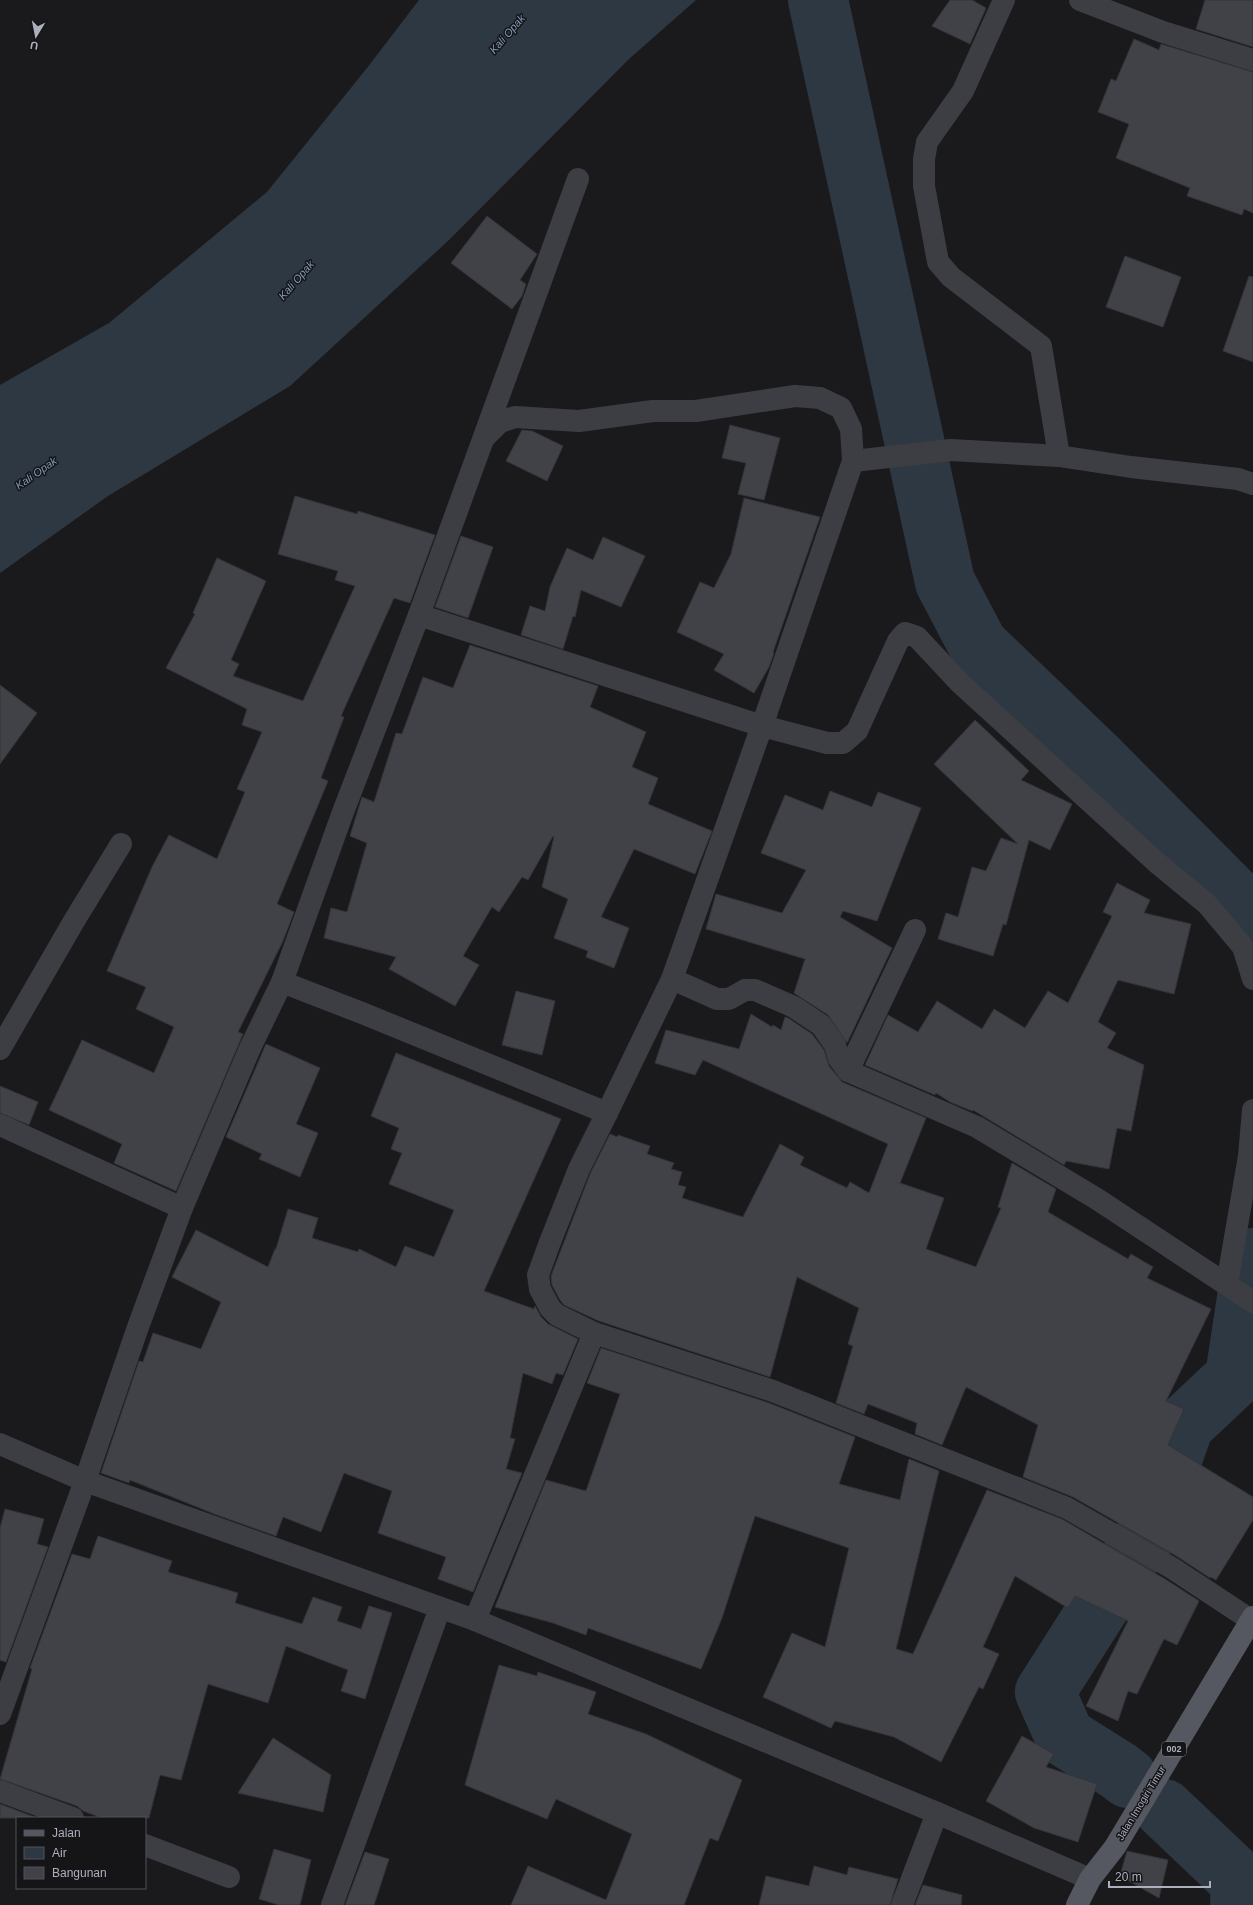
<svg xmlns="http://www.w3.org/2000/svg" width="1253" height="1905" font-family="Arial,sans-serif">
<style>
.water{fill:#2e3842}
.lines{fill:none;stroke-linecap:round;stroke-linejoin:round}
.river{stroke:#2e3842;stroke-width:60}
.building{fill:#414247;stroke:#343439}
.minor{stroke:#3d3d44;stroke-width:22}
.primary{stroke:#565861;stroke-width:22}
.labels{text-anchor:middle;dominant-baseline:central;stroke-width:3;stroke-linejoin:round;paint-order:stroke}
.shield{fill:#151518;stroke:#7f828c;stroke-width:1}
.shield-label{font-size:9px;font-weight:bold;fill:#acb0bd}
.street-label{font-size:10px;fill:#acb0bd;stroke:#151518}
.water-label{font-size:11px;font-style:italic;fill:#819bba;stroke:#151518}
</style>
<rect width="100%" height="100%" fill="#1a1a1d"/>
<!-- water -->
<polygon class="water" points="419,0 696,0 629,59 449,240 290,386 108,496 0,573 0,385 109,323 267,192 367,68"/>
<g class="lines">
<!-- river -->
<g class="river">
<polyline points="818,0 945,582 978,645 1096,758 1253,916"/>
<polyline points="1144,1539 1184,1425 1235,1377 1253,1258"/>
<polyline points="1128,1778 1119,1771 1065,1737 1045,1692 1129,1560"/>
<polyline points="1164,1809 1241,1882 1240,1905"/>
</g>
</g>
<!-- building -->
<g class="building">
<polygon points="950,0 972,0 986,8 970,44 932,26"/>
<polygon points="1205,0 1253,0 1253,47 1196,29"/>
<polygon points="1134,39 1159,50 1161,44 1253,72 1253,213 1244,209 1242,215 1187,196 1190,188 1116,158 1129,124 1098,112 1111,79 1116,81"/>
<polygon points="487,216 537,254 520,280 526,284 522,296 512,309 451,263"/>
<polygon points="1125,256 1181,277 1163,327 1106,307"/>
<polygon points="1249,276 1253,277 1253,362 1223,351"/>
<polygon points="730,425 780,438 764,500 738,494 746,463 722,458"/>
<polygon points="522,430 532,431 563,446 547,481 506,461"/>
<polygon points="295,496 357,514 358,511 435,535 410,603 394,598 341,716 344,717 321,778 328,781 277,904 294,912 283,941 238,1032 243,1034 176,1191 114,1163 122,1144 49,1110 82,1040 154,1073 174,1027 136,1009 146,987 107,971 152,867 169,835 217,859 245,792 237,789 262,732 242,725 247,709 166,668 195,614 193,613 217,558 266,581 231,660 239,664 233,676 303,701 355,586 335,580 338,571 278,554"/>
<polygon points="744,498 820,517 773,652 774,653 769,667 754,693 714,670 724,654 677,632 700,582 714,588 731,554"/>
<polygon points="461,536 493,547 468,618 435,607"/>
<polygon points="603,537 645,556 621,607 581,590 575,617 573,616 563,649 521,635 530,606 545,611 550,587 567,548 593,560"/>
<polygon points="470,645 598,686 590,707 646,732 632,767 658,778 648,804 712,831 695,874 634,849 601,917 629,928 614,968 586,957 588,951 554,938 568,899 542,887 554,837 553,836 528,880 522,877 499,912 492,907 463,956 479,965 455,1006 389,969 396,957 324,938 331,908 347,912 367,843 350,836 362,797 374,802 396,733 402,734 423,677 453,688"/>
<polygon points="0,685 37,713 0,764"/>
<polygon points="975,720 1029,771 1021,780 1072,804 1050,850 1029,840 1006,925 1003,924 993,956 938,939 946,913 958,917 972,867 986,871 1001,838 1018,844 934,764"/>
<polygon points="830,791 872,807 878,792 921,808 877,921 843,911 840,917 892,948 847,1043 828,1015 794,993 805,959 706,929 716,894 782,913 806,870 761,853 785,795 823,810"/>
<polygon points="1117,883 1150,900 1144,913 1191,924 1174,994 1118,980 1098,1022 1116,1033 1107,1048 1144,1065 1131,1131 1117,1128 1109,1169 1066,1161 1064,1165 973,1110 972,1111 950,1102 936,1093 935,1095 865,1065 888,1015 918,1032 937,1001 982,1029 994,1009 1025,1028 1048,991 1068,1003 1112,916 1103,912"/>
<polygon points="516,991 555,1001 542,1055 502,1045"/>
<polygon points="751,1014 772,1027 773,1025 781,1030 785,1017 788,1018 812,1034 824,1050 829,1066 842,1082 926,1118 900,1183 944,1198 926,1249 976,1267 1001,1208 998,1207 1012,1163 1056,1189 1048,1212 1128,1259 1131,1254 1153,1267 1147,1278 1211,1309 1166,1401 1184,1409 1168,1445 1253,1497 1253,1520 1216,1580 1211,1577 1210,1578 1178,1557 1073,1497 1023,1477 1038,1425 966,1387 942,1445 915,1434 917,1423 868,1404 864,1414 836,1403 853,1346 848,1344 859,1308 797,1277 770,1377 599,1321 564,1305 560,1300 552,1285 551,1276 590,1174 610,1134 617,1137 618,1135 650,1146 647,1154 674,1163 671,1169 682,1172 678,1185 686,1187 682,1198 743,1217 780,1144 804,1157 800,1165 847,1188 850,1182 869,1193 888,1144 703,1060 695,1075 655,1063 666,1030 739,1049"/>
<polygon points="266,1044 320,1068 296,1124 318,1133 300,1177 259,1159 262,1154 226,1137"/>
<polygon points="396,1053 561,1119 484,1291 534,1309 535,1306 541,1317 548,1324 578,1339 563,1375 556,1373 552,1384 523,1373 510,1438 515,1439 506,1469 522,1473 473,1592 438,1579 446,1557 378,1533 392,1491 344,1473 321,1532 283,1517 276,1536 217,1515 130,1480 129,1483 101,1473 139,1361 143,1362 153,1333 201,1349 221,1302 172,1277 196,1230 268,1267 275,1249 276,1249 288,1209 318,1218 312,1238 358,1252 359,1249 396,1267 405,1246 434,1257 454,1210 389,1184 402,1153 391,1149 399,1128 371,1116"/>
<polygon points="0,1086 38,1102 29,1125 0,1113"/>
<polygon points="601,1348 769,1403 855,1437 839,1484 900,1500 909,1459 939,1471 896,1649 913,1654 987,1490 1062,1519 1165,1579 1199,1601 1177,1645 1164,1639 1137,1694 1128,1691 1118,1721 1086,1706 1128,1621 1075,1596 1068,1608 1015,1576 983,1647 999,1654 983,1689 979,1687 941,1762 894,1737 835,1721 831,1728 763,1697 792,1633 825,1647 849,1548 755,1516 722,1618 701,1669 588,1628 586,1635 553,1623 495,1607 546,1480 586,1491 620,1394 587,1383"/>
<polygon points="5,1509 44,1519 37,1544 48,1547 6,1662 0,1660 0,1528"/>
<polygon points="98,1536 172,1561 168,1572 238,1593 235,1603 302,1624 313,1597 342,1607 337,1621 361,1629 369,1606 392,1613 365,1699 341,1691 348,1670 286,1646 268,1703 208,1684 181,1780 160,1775 149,1818 102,1818 83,1811 77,1806 0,1779 32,1669 30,1668 72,1554 90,1559"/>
<polygon points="499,1665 537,1676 538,1672 596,1692 588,1714 646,1734 742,1780 718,1841 710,1838 684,1905 511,1905 528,1866 606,1900 632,1834 556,1799 547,1819 465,1785"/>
<polygon points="1022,1736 1054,1754 1046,1767 1097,1784 1078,1842 1034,1828 986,1801"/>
<polygon points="273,1738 331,1775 323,1812 238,1793"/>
<polygon points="0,1804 37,1818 0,1818"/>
<polygon points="274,1849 311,1860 300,1905 279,1905 259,1899"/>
<polygon points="1127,1851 1168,1860 1159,1898 1120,1876"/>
<polygon points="365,1852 389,1859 374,1905 345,1905"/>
<polygon points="814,1866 847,1875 849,1867 898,1879 890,1905 759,1905 766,1876 809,1886"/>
<polygon points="923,1885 962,1895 961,1905 915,1905"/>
</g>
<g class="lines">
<!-- minor -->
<g class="minor">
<polyline points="1004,0 963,91 927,142 924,159 924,186 938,262 951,277 1041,346 1059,456"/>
<polyline points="1080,0 1163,32 1253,60"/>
<polyline points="853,461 951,450 1059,456 1131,467 1238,479 1253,484"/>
<polyline points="419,615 762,726 853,461 851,429 841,408 820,398 795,396 696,411 653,411 579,421 515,417 500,422 484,438"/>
<polyline points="672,979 717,999 729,999 745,990 755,990 794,1007 821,1025 835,1045 839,1059 848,1071 977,1127 1097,1199 1253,1302"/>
<polyline points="282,982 362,1013 607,1113 579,1169 550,1242 538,1275 540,1289 550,1308 557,1315 594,1333 773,1391 1067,1508 1172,1568 1251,1620"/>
<polyline points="0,1049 74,921 121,844"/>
<polyline points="848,1071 915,930"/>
<polyline points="607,1113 672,979 762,726 827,743 843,743 857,731 898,641 905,633 917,637 960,683 1156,862 1207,904 1243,947 1253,979"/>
<polyline points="0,1125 182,1208"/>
<polyline points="1227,1284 1249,1156 1253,1110"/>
<polyline points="0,1444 85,1481 475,1620 937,1813 1090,1879"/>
<polyline points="475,1620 594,1333"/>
<polyline points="0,1714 85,1481 138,1327 182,1208 250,1048 282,982 343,812 419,615 578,179"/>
<polyline points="0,1791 73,1818"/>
<polyline points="145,1845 229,1877"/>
<polyline points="332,1905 440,1608"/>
<polyline points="902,1905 937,1813"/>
</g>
<!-- primary -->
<polyline class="primary" points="1077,1905 1090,1879 1115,1847 1253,1617"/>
</g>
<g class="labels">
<!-- shield labels -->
<rect class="shield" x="1162" y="1742" width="24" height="14" rx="3"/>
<g class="shield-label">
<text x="1174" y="1749">002</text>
</g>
<!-- street labels -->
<g class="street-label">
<text transform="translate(1141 1803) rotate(-59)">Jalan Imogiri Timur</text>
</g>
<!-- water labels -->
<g class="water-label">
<text transform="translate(507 34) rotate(-49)">Kali Opak</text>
<text transform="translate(296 280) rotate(-49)">Kali Opak</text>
<text transform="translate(36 473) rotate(-35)">Kali Opak</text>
</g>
</g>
<!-- legend -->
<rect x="16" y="1817" width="130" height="72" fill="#151518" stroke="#51535a"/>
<rect x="24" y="1830" width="20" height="6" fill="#565861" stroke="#51535a"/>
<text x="52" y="1837" font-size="12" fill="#acb0bd">Jalan</text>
<rect x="24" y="1847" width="20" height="12" fill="#2e3842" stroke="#51535a"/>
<text x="52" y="1857" font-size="12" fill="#acb0bd">Air</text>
<rect x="24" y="1867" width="20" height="12" fill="#414247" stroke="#51535a"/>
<text x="52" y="1877" font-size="12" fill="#acb0bd">Bangunan</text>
<!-- north arrow -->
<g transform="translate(36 36) rotate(190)" stroke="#151518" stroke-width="3" paint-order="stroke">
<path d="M0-3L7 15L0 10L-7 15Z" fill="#acb0bd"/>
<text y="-6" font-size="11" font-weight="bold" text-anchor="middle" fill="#acb0bd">U</text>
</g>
<!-- scale -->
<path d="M1109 1881v6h101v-6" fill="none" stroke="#acb0bd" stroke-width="2"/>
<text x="1115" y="1881" font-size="12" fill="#acb0bd" stroke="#151518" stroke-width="3" paint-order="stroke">20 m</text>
</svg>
